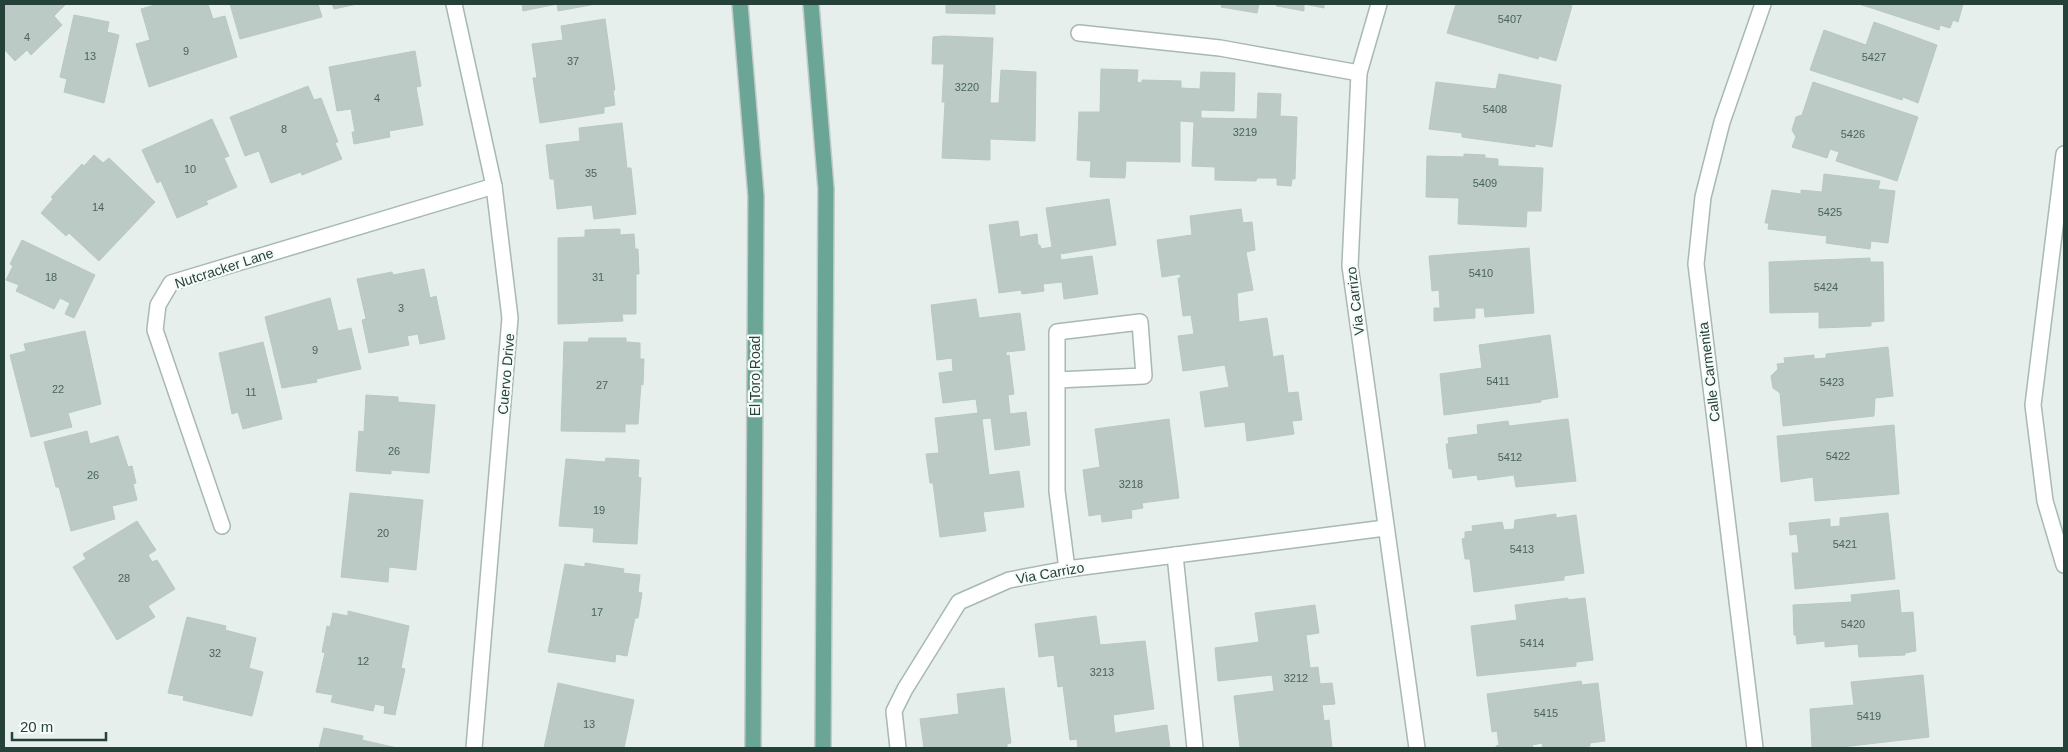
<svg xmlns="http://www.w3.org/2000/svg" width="2068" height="752" font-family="Helvetica,sans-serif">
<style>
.building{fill:#bbcac4;stroke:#b8c9c2}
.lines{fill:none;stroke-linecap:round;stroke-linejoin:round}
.minor-casing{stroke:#a8b8b2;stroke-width:18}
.major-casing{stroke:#c2cac8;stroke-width:18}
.minor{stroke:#fff;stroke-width:15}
.major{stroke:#6aa596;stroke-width:15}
.labels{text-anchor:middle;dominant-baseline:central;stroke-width:4.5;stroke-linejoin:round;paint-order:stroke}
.number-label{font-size:11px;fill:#4a645c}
.street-label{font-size:14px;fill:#24423a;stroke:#f7fbf9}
</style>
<rect width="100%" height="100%" fill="#e6efeb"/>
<!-- building -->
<g class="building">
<polygon points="4,4 66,4 54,16 62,25 31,55 27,50 15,61 4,49"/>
<polygon points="158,4 208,4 213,19 225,16 237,57 149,87 136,44 150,40 141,9"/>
<polygon points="230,4 318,4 322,17 240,39"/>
<polygon points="332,4 357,4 334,9"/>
<polygon points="522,4 596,4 558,11 557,4 523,11"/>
<polygon points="946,4 995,4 995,14 946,13"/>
<polygon points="1222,4 1259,4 1257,13 1221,7"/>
<polygon points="1275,4 1324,4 1324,8 1304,4 1304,11 1277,6"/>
<polygon points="1456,4 1566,4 1572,6 1556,61 1539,56 1538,59 1447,33"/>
<polygon points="1859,4 1963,4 1958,22 1953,20 1950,28 1940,25 1939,30"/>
<polygon points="74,15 109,22 107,32 119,35 104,103 64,92 67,79 60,77"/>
<polygon points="605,19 615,90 613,90 615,105 604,107 604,113 540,123 533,78 537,78 532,44 563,40 561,26"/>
<polygon points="1874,22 1937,45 1918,103 1903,97 1902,100 1810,70 1824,30 1866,45"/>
<polygon points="944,36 993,38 990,103 999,103 1001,70 1036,72 1035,141 990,139 990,160 942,158 945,102 942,102 944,64 932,64 933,37"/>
<polygon points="415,51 421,86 416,87 423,125 389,131 390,137 354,144 352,132 355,132 351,109 337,111 329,67"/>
<polygon points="1101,69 1138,70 1137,82 1142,83 1142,80 1181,81 1181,88 1200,89 1201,72 1235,73 1234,111 1201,110 1201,118 1257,119 1258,93 1281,94 1280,116 1297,117 1295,179 1292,179 1291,186 1277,185 1277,178 1257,178 1256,181 1215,180 1215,167 1192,166 1194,122 1180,121 1180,162 1126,161 1125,178 1090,177 1091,161 1077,160 1079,112 1100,112"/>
<polygon points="1499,74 1561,85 1552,147 1535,144 1535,147 1462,137 1462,133 1429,129 1436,82 1496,89"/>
<polygon points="1813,82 1918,117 1897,181 1836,161 1839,152 1830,149 1827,158 1792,147 1796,137 1792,130 1796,117 1802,115"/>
<polygon points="308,86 314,100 321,98 338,142 335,143 342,159 302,175 301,172 271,183 259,151 245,156 230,117"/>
<polygon points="212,119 229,156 224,158 237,187 206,201 208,204 177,218 161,181 157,183 142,150"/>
<polygon points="622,123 627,168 631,168 636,214 594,219 592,205 557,209 554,179 550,179 546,145 580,141 579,128"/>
<polygon points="1464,154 1485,155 1485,158 1498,159 1498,166 1543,168 1541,211 1527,211 1526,227 1458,224 1459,198 1426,197 1427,156 1464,157"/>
<polygon points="94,155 103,163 109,158 155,202 99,261 69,233 66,236 41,213 53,199 51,197 82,164 84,166"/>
<polygon points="1824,174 1880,181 1878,189 1895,191 1888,243 1871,241 1870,249 1826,243 1827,236 1768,229 1769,223 1765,223 1772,190 1801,194 1801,190 1822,192"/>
<polygon points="1109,199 1116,245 1060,254 1061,260 1092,256 1098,294 1064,299 1062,282 1043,284 1044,291 1022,294 1021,290 999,293 989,225 1018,221 1020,237 1037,234 1038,245 1040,245 1041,249 1052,247 1046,208"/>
<polygon points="1241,209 1243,223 1252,222 1255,250 1246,252 1253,290 1237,293 1239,322 1267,318 1273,357 1283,355 1288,393 1298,392 1302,420 1292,421 1294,434 1247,441 1245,422 1205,427 1200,392 1229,387 1225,365 1183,371 1178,336 1194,334 1191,315 1183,316 1178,278 1181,278 1180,274 1162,277 1157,240 1192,235 1190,216"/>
<polygon points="620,229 620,235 634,234 635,249 638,249 639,274 636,274 636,314 622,314 623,321 558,324 558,238 585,237 585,230"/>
<polygon points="22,240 95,275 74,318 65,314 70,303 60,298 54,309 16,291 19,285 6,280 13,266 10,264"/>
<polygon points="1529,248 1534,313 1485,317 1484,308 1475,308 1475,318 1434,321 1434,308 1440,308 1439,290 1432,291 1429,256"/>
<polygon points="1870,258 1870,262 1883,262 1884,321 1871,322 1871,326 1819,328 1819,312 1770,313 1769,262"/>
<polygon points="424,269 430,298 436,296 445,339 420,344 418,334 407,336 409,345 369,353 362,320 366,319 357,279 392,272 393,275"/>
<polygon points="330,298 338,331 351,328 361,369 316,379 317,382 282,388 265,317"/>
<polygon points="976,299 979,318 1020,313 1025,350 1006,352 1006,356 1009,355 1014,394 1008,395 1010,414 1026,412 1030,445 995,450 991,418 982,419 989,475 1019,471 1024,507 983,512 986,531 940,537 933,483 930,483 926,454 939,453 935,418 978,413 976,399 943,403 939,373 953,371 952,358 937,360 931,305"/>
<polygon points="85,331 101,404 68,413 72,427 31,437 10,355 26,351 24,344"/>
<polygon points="1550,335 1558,397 1541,400 1541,402 1444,415 1440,374 1482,368 1479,345"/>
<polygon points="589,338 626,338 626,342 640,343 640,359 644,359 643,385 641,384 638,424 625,424 625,432 561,431 564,342 588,342"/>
<polygon points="263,342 282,419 243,429 238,412 232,414 219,353"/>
<polygon points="1888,347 1893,396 1875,398 1874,416 1783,426 1780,393 1773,388 1771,376 1778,369 1777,364 1785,363 1784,358 1814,355 1814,359 1826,358 1826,354"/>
<polygon points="366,395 398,397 398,402 435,405 429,473 391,470 391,474 356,471 359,431 364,432"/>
<polygon points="1169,419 1179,498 1142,503 1143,508 1131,510 1132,518 1102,522 1101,514 1089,516 1083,470 1100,467 1095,429"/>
<polygon points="1568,419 1576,481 1516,487 1514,475 1478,480 1477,475 1453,478 1452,469 1449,469 1446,444 1449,444 1448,438 1478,434 1477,425 1508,421 1509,426"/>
<polygon points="1894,425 1899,494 1815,501 1813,477 1781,482 1777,436"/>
<polygon points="87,431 90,444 118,436 128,467 132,466 136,483 133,484 137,500 112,506 115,519 71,531 59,487 56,487 44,442"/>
<polygon points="606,458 639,460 638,477 641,478 637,544 593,542 594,528 559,526 566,459 605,462"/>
<polygon points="350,493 423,500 416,570 389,567 388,582 341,577"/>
<polygon points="1888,513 1895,579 1795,589 1792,553 1799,553 1797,534 1790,535 1789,523 1830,519 1830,527 1840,526 1840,518"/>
<polygon points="1556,514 1556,518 1576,515 1584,573 1564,576 1564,580 1474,592 1470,559 1465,559 1462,539 1465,538 1465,532 1473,531 1472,526 1502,522 1504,530 1514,529 1515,520"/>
<polygon points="137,521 156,550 148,555 152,562 157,560 175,589 148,606 155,617 117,640 73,567 86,559 83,554"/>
<polygon points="585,563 624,569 623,573 640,575 638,592 642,593 638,618 635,618 627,656 616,654 615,662 548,652 565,564 585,567"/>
<polygon points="1899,590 1901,613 1913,612 1916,651 1905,653 1905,655 1859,657 1858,644 1825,647 1825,641 1797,644 1796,635 1794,635 1793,605 1852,602 1851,595"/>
<polygon points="1568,598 1568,600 1585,598 1593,660 1576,662 1576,666 1477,676 1471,626 1517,620 1515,605"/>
<polygon points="1315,605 1319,633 1306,635 1310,668 1318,667 1320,684 1332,683 1335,704 1322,705 1324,721 1329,720 1332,748 1240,748 1234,696 1274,691 1272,675 1218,681 1215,648 1259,642 1255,613"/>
<polygon points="348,611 409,626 401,668 405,669 395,715 384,713 385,706 375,704 373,711 331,702 333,695 316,692 325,653 322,652 327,626 330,627 333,613 348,616"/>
<polygon points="1096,616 1100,645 1145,641 1154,709 1113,715 1115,733 1167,725 1170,748 1078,748 1077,739 1070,740 1063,686 1058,687 1054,655 1039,657 1035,624"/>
<polygon points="187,617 226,626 225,630 256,638 249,668 263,672 252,716 183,700 184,696 168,693"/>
<polygon points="1923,675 1929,737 1833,748 1812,748 1810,709 1854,705 1851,682"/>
<polygon points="1581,681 1582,685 1598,683 1605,741 1590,743 1590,746 1576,748 1543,748 1542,743 1532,745 1533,748 1496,748 1496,746 1499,745 1497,731 1492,732 1487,694"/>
<polygon points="558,683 634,700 624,748 544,748"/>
<polygon points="1004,688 1011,743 1007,744 1007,748 924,748 920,719 959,714 957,694"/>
<polygon points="324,728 363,736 362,740 397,748 319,748"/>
</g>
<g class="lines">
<defs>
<g id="minor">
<polyline points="454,4 494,186 510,318 474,748"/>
<polyline points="1379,4 1359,73 1350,266 1417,748"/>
<polyline points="1079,33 1220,48 1359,73"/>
<polyline points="2064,154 2033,405 2045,501 2064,565"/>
<polyline points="1057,380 1144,376 1140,322 1057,332 1057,491 1067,569"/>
<polyline points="222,526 155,330 158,305 171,283 494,186"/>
<polyline points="1175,555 1195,748"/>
<polyline points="898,748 894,711 905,689 959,602 1009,580 1067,569 1385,528"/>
<polyline points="1755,748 1696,264 1703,197 1722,122 1763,4"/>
</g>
<g id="major">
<polyline points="740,4 756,196 753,748"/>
<polyline points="811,4 826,189 823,748"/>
</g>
</defs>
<!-- minor casing -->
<use href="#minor" class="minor-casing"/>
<!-- major casing -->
<use href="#major" class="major-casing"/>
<!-- minor -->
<use href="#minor" class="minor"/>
<!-- major -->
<use href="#major" class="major"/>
</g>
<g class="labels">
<!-- number labels -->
<g class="number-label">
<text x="1510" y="19">5407</text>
<text x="27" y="37">4</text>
<text x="186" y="51">9</text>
<text x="90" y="56">13</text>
<text x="1874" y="57">5427</text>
<text x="573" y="61">37</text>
<text x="967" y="87">3220</text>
<text x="377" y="98">4</text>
<text x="1495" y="109">5408</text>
<text x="284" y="129">8</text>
<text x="1245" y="132">3219</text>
<text x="1853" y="134">5426</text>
<text x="190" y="169">10</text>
<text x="591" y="173">35</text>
<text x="1485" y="183">5409</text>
<text x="98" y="207">14</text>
<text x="1830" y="212">5425</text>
<text x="1481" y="273">5410</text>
<text x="51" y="277">18</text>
<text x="598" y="277">31</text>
<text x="1826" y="287">5424</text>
<text x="401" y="308">3</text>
<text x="315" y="350">9</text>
<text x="1498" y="381">5411</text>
<text x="1832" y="382">5423</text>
<text x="602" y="385">27</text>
<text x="58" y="389">22</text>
<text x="251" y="392">11</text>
<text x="394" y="451">26</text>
<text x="1838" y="456">5422</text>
<text x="1510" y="457">5412</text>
<text x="93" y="475">26</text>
<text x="1131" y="484">3218</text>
<text x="599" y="510">19</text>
<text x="383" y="533">20</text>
<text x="1845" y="544">5421</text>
<text x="1522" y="549">5413</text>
<text x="124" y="578">28</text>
<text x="597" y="612">17</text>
<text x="1853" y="624">5420</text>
<text x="1532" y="643">5414</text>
<text x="215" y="653">32</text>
<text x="363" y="661">12</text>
<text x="1102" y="672">3213</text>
<text x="1296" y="678">3212</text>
<text x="1546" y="713">5415</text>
<text x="1869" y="716">5419</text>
<text x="589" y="724">13</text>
</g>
<!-- street labels -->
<g class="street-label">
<text transform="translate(224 268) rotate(-18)">Nutcracker Lane</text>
<text transform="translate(1355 301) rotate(-97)">Via Carrizo</text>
<text transform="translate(1709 372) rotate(-97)">Calle Carmenita</text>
<text transform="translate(506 374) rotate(-85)">Cuervo Drive</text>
<text transform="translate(755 376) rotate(-90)">El Toro Road</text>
<text transform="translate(1050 573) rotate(-10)">Via Carrizo</text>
</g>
</g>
<!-- border -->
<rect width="2068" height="752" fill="none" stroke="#24423a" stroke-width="10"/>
<!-- scale -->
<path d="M12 732v8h94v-8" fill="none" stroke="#24423a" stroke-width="2.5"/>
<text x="20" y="732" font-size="15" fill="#24423a" stroke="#f7fbf9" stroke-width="4" paint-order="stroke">20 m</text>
</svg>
